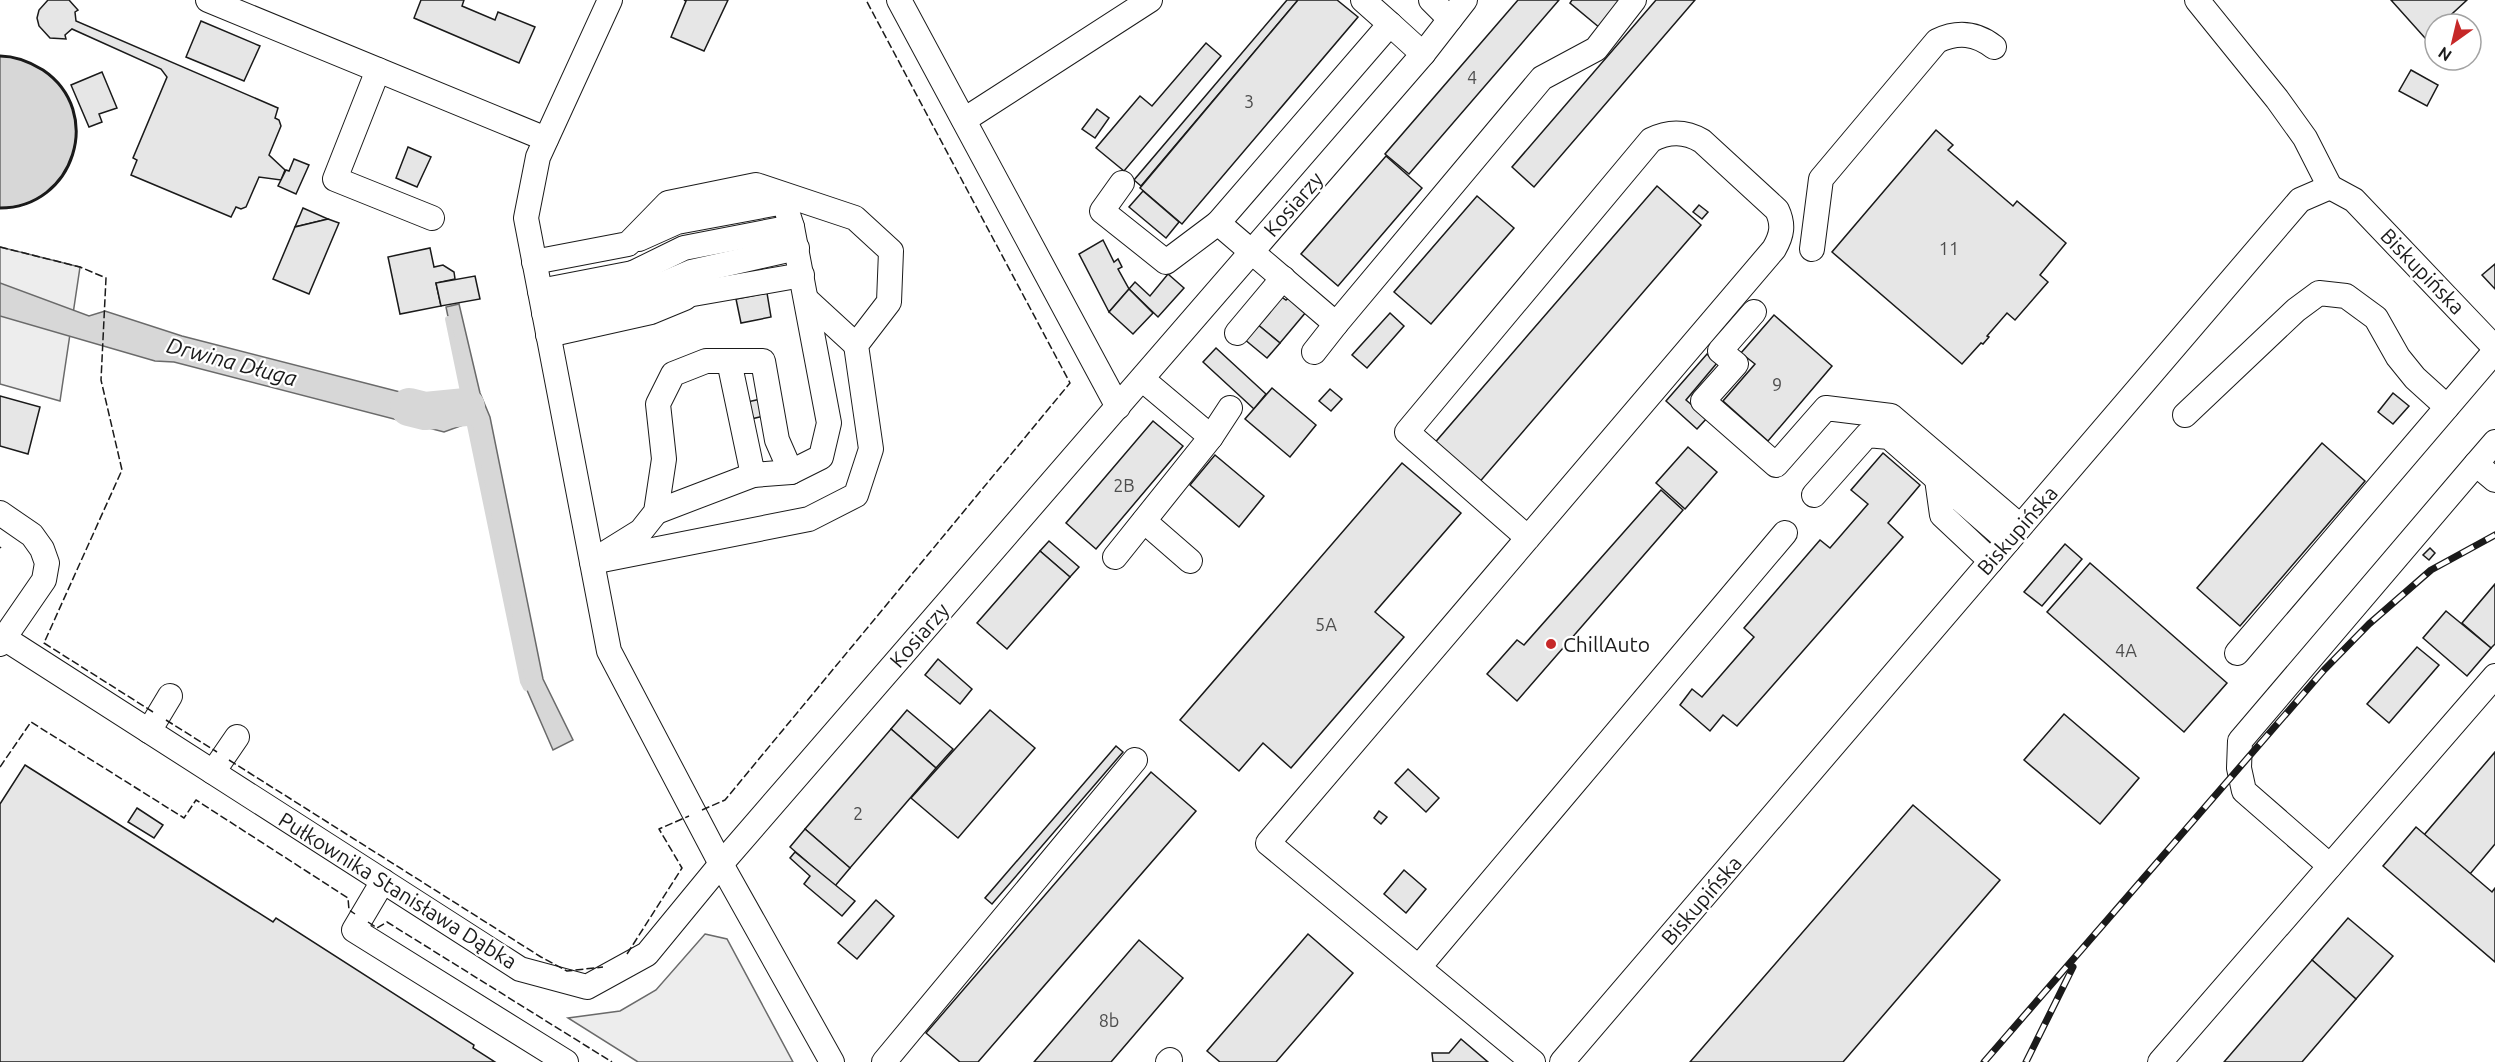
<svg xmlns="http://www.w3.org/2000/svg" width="2495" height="1062" font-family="Ubuntu,sans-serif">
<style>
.green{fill:#ededed;stroke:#6a6a6a;stroke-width:1.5}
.water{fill:#d7d7d7;stroke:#6a6a6a;stroke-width:1.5}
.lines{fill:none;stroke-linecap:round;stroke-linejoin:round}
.stream{stroke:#d7d7d7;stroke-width:6}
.river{stroke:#d7d7d7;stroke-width:38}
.building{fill:#e6e6e6;stroke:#1a1a1a;stroke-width:1.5}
.minor-casing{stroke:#1a1a1a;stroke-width:26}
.minor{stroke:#fff;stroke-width:24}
.rail-casing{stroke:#1a1a1a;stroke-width:7}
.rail{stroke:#fff;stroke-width:4.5;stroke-dasharray:14;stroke-linecap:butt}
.fence{stroke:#1a1a1a;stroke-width:1.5;stroke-dasharray:8 3;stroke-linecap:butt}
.wall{stroke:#1a1a1a;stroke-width:3}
.poi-dot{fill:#c62828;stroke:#fff;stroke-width:2}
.labels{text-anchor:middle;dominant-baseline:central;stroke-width:4.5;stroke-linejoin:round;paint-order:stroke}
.number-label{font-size:18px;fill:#4d4d4d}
.street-label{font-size:21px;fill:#1a1a1a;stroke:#fff}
.poi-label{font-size:21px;fill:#1a1a1a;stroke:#fff;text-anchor:start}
.water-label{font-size:22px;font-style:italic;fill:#1a1a1a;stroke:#fff}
</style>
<rect width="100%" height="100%" fill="#fff"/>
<!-- green -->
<g class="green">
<polygon points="0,247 80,267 60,401 0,384"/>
<polygon points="705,934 727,939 793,1062 638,1062 568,1018 620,1011 656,990"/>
</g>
<!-- water -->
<g class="water">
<path d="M0,56C16,56 30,62 43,70C105,112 74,208 0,208Z"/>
<polygon points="0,283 89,316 105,311 182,336 443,403 459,408 463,425 444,432 174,362 155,361 0,316"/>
<polygon points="459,304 480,393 490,417 543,679 573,740 553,750 523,681 446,307"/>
</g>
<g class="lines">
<!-- stream -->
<polyline class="stream" points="448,319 523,682 526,688"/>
<!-- river -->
<polyline class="river" points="409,407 425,411 466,407"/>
</g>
<!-- building -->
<g class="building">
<polygon points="48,0 69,0 78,10 75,12 76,21 278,108 275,118 279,120 281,126 269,155 285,170 281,180 259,177 246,207 241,209 236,207 231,217 131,175 137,160 133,158 167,77 161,69 72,29 65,35 66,39 50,38 39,26 37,18 39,10"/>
<polygon points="421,0 464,0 462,6 495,20 498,12 535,27 519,63 414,18"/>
<polygon points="684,0 728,0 704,51 671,37 686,1"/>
<polygon points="1287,0 1298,0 1141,186 1134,180"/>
<polygon points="1298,0 1337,0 1358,17 1182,224 1140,188"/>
<polygon points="1518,0 1559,0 1409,174 1385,154"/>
<polygon points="1572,0 1623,0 1600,28 1570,3"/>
<polygon points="1656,0 1695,0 1534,187 1512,167"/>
<polygon points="2391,0 2467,0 2441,24 2435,24 2435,29 2425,38"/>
<polygon points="201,21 260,46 244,81 186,57"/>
<polygon points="1206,43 1221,56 1124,171 1096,148 1140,96 1152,106"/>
<polygon points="2411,70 2438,85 2427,106 2399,91"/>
<polygon points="102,72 117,108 99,114 102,122 89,127 71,85"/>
<polygon points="1097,109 1109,118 1095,138 1082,129"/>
<polygon points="1936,130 1953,145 1948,150 2013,206 2017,201 2066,243 2040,275 2048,282 2015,320 2007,313 1987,336 1989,337 1983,344 1981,343 1962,364 1832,252"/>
<polygon points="408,147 431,157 417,187 396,178"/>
<polygon points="1386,156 1422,188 1338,286 1301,254"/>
<polygon points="294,159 309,165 296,194 278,186 286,170 289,171"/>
<polygon points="1657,186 1701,225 1477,485 1432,446"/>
<polygon points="1143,191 1179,222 1166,238 1129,207"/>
<polygon points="1477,196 1514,228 1431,324 1394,292"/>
<polygon points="1699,205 1708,212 1702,219 1693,212"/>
<polygon points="303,208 328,219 295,227"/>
<polygon points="328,219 339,223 309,294 273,279 295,227"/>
<polygon points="1103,240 1114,262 1118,259 1122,267 1118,269 1129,289 1109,312 1079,254"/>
<polygon points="430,248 434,267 443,265 454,272 455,279 436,283 441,306 400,314 388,257"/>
<polygon points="2495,264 2495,289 2482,275"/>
<polygon points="1168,274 1184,288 1158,317 1129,289 1135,282 1150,296"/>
<polygon points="475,276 480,299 441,306 436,283"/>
<polygon points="1129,289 1153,313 1133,334 1109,312"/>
<polygon points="767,293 771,317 741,323 736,299"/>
<polygon points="1280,296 1286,300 1290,297 1306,312 1280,343 1257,324"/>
<polygon points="1390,313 1404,326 1367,368 1352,355"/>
<polygon points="1774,315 1832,366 1768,441 1723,401 1755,364 1741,353"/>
<polygon points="1257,324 1280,343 1267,358 1244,339"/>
<polygon points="1216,348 1266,394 1254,409 1203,362"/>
<polygon points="1707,354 1717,363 1686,400 1707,418 1697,429 1666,401"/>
<polygon points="1272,388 1316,425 1290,457 1245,419"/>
<polygon points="1330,389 1342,399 1331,411 1319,401"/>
<polygon points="2393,393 2409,406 2393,424 2378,412"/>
<polygon points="0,396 40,407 28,454 0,446"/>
<polygon points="761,399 764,416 751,419 747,402"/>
<polygon points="1153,421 1183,446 1096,549 1066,523"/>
<polygon points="2322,443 2365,481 2240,626 2197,588"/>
<polygon points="1688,447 1717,472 1685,509 1656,483"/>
<polygon points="1883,453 1920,485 1888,523 1903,537 1737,726 1723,715 1710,731 1680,705 1692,689 1702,697 1754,637 1744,628 1820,540 1830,548 1868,504 1851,490"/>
<polygon points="1215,455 1264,496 1239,527 1190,485"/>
<polygon points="1402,463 1461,513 1375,612 1404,637 1291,768 1263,743 1239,771 1180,720"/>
<polygon points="1661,490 1683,510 1517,701 1487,674 1517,640 1524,645"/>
<polygon points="1049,541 1079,567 1070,577 1040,551"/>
<polygon points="2065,544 2082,559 2042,606 2024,592"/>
<polygon points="2430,548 2435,553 2429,560 2423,555"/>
<polygon points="1040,551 1070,577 1007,649 977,623"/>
<polygon points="2090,563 2227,683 2184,732 2047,612"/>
<polygon points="2495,584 2495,644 2491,648 2462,623"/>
<polygon points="2446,611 2491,648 2467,676 2423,638"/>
<polygon points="2417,647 2439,665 2389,723 2367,704"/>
<polygon points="938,659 972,689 960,704 925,675"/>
<polygon points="907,710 953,749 936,768 891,729"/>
<polygon points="990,710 1035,748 958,838 911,798"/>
<polygon points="2064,714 2139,778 2100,824 2024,760"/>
<polygon points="891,729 936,768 850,868 805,829"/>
<polygon points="1116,746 1123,752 992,904 985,898"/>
<polygon points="2495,752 2495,844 2470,874 2424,835"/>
<polygon points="25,765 273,922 276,918 474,1045 473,1048 495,1062 0,1062 0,804"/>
<polygon points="1408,769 1439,798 1426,812 1395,783"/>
<polygon points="1151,772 1196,811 978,1062 960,1062 926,1033"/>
<polygon points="1913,805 2000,880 1843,1062 1690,1062"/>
<polygon points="137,808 163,825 154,838 128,822"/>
<polygon points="1379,811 1387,817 1381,824 1374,818"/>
<polygon points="2416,827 2492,892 2495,888 2495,962 2383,866"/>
<polygon points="805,829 850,868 835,886 790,847"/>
<polygon points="795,852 855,901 842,916 804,884 810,876 790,858"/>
<polygon points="1404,870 1426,889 1406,913 1384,894"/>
<polygon points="876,900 894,916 857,959 838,943"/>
<polygon points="2348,918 2393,956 2356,999 2312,960"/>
<polygon points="1308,934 1353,973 1276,1062 1220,1062 1207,1051"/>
<polygon points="1139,940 1183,978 1111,1062 1034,1062"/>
<polygon points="2312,960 2356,999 2302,1062 2224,1062"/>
<polygon points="1461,1039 1488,1062 1433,1062 1432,1053 1449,1053"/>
</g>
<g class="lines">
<defs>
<g id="minor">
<polyline points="208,0 546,139"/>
<polyline points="610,0 538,157 526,218 609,651 721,864 832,1062"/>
<polyline points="899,0 1118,407"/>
<polyline points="1431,0 1450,19"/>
<polyline points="2197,0 2277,99 2305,138 2330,187"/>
<polyline points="1390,24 1423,54"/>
<polyline points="378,70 335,179 432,218"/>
<polyline points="964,120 1150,0"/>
<polyline points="1122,183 1102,211 1166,262 1218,223 1336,324 1542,78 1596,49 1634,0"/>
<polyline points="1218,223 1390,24 1363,0"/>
<polyline points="639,239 677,222 784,202"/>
<path d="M1812,249L1821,179L1937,41C1958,31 1976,33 1994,47"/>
<polyline points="534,262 628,244 668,203 756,185 855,218 891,251 889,302 856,345 871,449 856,495 809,519 592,562"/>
<polyline points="633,273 684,248 792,227"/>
<polyline points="649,290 691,272 797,248"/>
<polyline points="540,291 633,273 649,272"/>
<polyline points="807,300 856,345"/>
<polyline points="1754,312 1720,351 1736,364 1703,401 1776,465 1826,408 1891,416 2020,526"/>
<polyline points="544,313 643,293 693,294 802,275"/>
<polyline points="1237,333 1283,278"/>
<polyline points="548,335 651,312 685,298"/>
<polyline points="1314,352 1336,324"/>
<polyline points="729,361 763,361 777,440 791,472"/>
<polyline points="2185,415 2296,310 2319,293 2346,296 2376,318 2398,357 2415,378 2447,407"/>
<polyline points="1211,437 1230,408"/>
<polyline points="2495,442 2476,464 2495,480"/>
<polyline points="1937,479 1942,515 1991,561"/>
<polyline points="1814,495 1867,435 1889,437 2008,541"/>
<polyline points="656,512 753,475"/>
<polyline points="0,513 32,535 42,549 47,563 44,580 0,644"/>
<polyline points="1144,521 1190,561"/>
<path d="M1528,538L1407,432L1651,140C1669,131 1685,131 1702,141L1777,210C1784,225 1782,235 1774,249L1268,843L1533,1062"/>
<polyline points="604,554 641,531 656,512 664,459 658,404 673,374 706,361 729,361 753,475 791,472 821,457 829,423 792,227 784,202 766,191"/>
<polyline points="1115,557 1211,437 1142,379"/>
<polyline points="4,638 520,969 587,987 647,954 721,864 1423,54 1465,0"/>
<polyline points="2237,653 2495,351"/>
<polyline points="149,731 170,696"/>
<polyline points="213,772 237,737"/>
<polyline points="2330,866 2244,791 2239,768 2240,741 2476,464"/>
<polyline points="383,881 354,930 566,1062"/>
<polyline points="1419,967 1785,533"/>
<polyline points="884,1062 1135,760"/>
<polyline points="1168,1062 1170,1060"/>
<polyline points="1562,1062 2300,200 2330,187 2354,200 2495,348"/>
<polyline points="2160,1062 2495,676"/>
</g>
</defs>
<!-- minor casing -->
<use href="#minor" class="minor-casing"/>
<!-- minor -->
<use href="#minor" class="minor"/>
<defs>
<g id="rail">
<polyline points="1984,1062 2324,670 2369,624 2431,570 2495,535"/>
<polyline points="2026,1062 2073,967"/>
</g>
</defs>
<!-- rail casing -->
<use href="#rail" class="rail-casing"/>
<!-- rail -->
<use href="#rail" class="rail"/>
<!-- fence -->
<g class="fence">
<polyline points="0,247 80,267 106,278 101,380 122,470 44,643 153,712"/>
<polyline points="0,547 1,548"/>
<polyline points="166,720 217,752"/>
<polyline points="229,760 541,957 567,971 603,967"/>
<polyline points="0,767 31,722 184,818 196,800 348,898 349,910 355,914"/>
<polyline points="702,810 725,800 1070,383 866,0"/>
<polyline points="368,922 377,928 387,922 612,1062"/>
<polyline points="627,954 682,868 659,829 689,816"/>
</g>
<!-- wall -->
<path class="wall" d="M0,56C16,56 30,62 43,70C105,112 74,208 0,208"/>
</g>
<!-- markers -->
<circle class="poi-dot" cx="1551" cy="644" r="6"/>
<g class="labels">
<!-- number labels -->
<g class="number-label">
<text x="1472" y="77">4</text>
<text x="1249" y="101">3</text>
<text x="1949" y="248">11</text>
<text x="1777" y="384">9</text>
<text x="1124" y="485">2B</text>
<text x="1326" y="624">5A</text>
<text x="2126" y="650">4A</text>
<text x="858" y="813">2</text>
<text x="1109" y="1020">8b</text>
</g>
<!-- street labels -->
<g class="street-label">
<text transform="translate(1293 204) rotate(-49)">Kosiarzy</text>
<text transform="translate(2423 271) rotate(46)">Biskupińska</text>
<text transform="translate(2017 530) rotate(-49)">Biskupińska</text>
<text transform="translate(919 635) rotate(-49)">Kosiarzy</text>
<text transform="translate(398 890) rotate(32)">Pułkownika Stanisława Dąbka</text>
<text transform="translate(1701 900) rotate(-49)">Biskupińska</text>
</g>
<!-- poi labels -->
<g class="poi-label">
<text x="1563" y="644">ChillAuto</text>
</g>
<!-- water labels -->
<g class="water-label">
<text transform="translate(232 361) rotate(15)">Drwina Długa</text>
</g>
</g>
<!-- north arrow -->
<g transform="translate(2453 42) rotate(214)"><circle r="28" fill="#ffffff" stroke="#a3a3a3" stroke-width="1.5"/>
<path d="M0-4.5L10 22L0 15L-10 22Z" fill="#c62828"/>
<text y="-9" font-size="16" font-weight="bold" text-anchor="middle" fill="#1a1a1a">N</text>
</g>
</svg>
